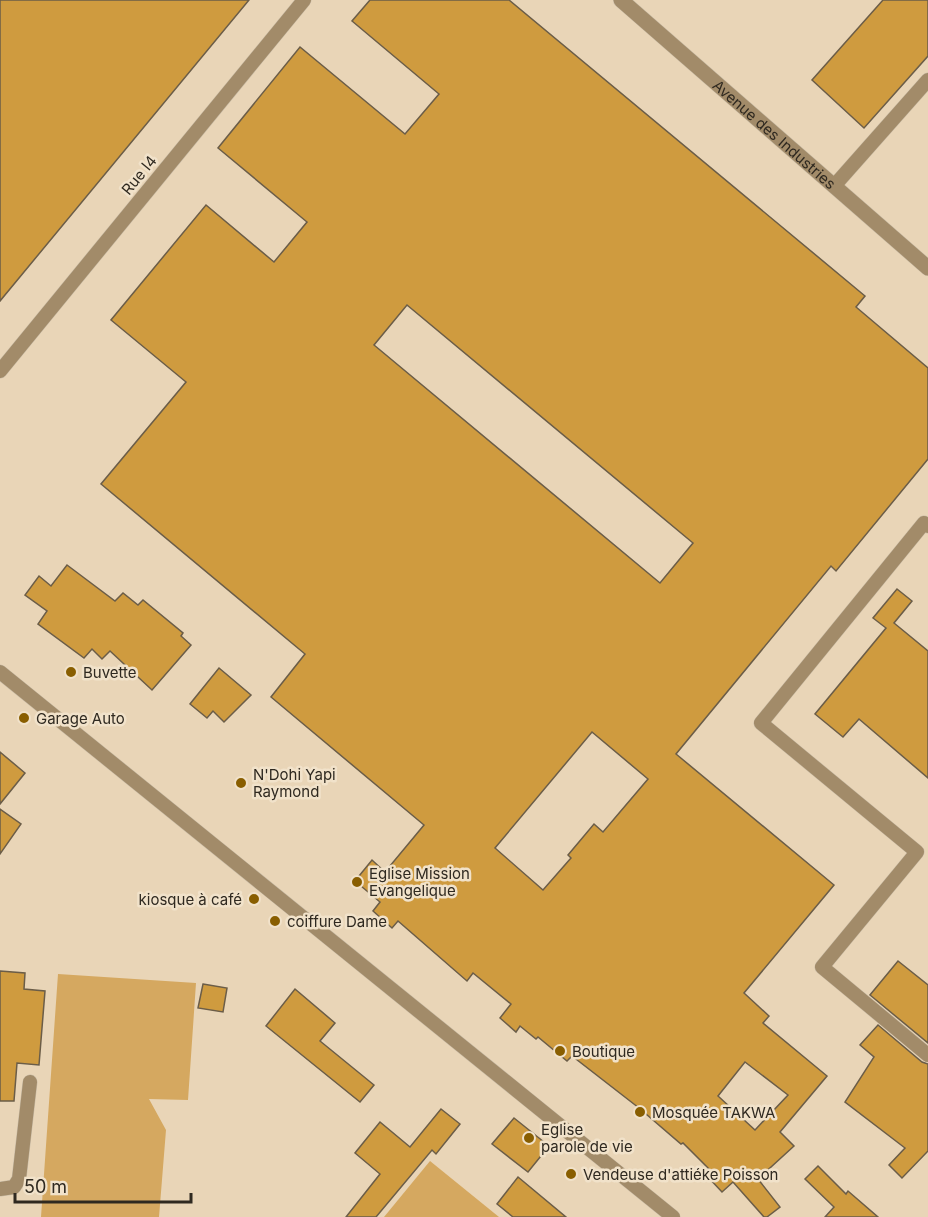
<svg xmlns="http://www.w3.org/2000/svg" width="928" height="1217" font-family="Inter,sans-serif">
<style>
.built{fill:#e9d5b7}
.green{fill:#d5a860}
.building{fill:#cf9b3f;stroke:#6b5d48;stroke-width:1.5;fill-rule:evenodd}
.lines{fill:none;stroke-linecap:round;stroke-linejoin:round}
.service-casing{stroke:#cabda8;stroke-width:15}
.tertiary-casing{stroke:#cabda8;stroke-width:16}
.service{stroke:#a28b69;stroke-width:14}
.tertiary{stroke:#a28b69;stroke-width:15}
.poi-dot{fill:#895e00;stroke:#f1e2ca;stroke-width:2}
.labels{text-anchor:middle;dominant-baseline:central;stroke-width:5;stroke-linejoin:round;paint-order:stroke}
.street-label{font-size:15px;fill:#2f2920;stroke:#f1e2ca}
.poi-label{font-size:15px;fill:#2f2920;stroke:#f1e2ca;text-anchor:start}
</style>
<rect width="100%" height="100%" fill="#f1e2ca"/>
<!-- built -->
<rect class="built" x="0" y="0" width="928" height="1217"/>
<!-- green -->
<g class="green">
<polygon points="58,974 196,983 188,1100 149,1099 166,1130 159,1217 41,1217"/>
<polygon points="430,1161 499,1217 384,1217"/>
</g>
<!-- building -->
<g class="building">
<polygon points="0,0 249,0 0,301"/>
<path d="M370,0H509L865,296L856,307L928,368V459L836,571L831,566L676,754L834,885L744,993L769,1016L763,1023L827,1076L780,1132L794,1146L758,1179L780,1207L767,1217H764L733,1182L722,1192L708,1177L713,1173L683,1143L681,1144L639,1108L572,1056L567,1061L538,1037L536,1039L520,1026L516,1032L500,1018L511,1004L473,973L467,981L398,921L392,928L373,911L380,902L355,881L372,860L385,872L424,825L271,697L305,654L101,484L186,382L111,320L206,205L274,262L307,222L218,148L300,47L405,134L439,94L352,21ZM407,305L693,543L660,583L374,345ZM592,732L648,779L603,832L594,824L568,855L571,858L543,890L495,848ZM745,1062L788,1095L755,1130L718,1096Z"/>
<polygon points="883,0 928,0 928,56 864,128 812,80"/>
<polygon points="67,565 115,601 123,593 138,605 143,600 183,633 181,636 191,645 152,690 110,651 102,659 92,649 84,658 38,624 47,611 25,595 39,576 51,586"/>
<polygon points="897,589 912,601 894,623 928,651 928,778 859,719 843,737 815,714 886,628 873,618"/>
<polygon points="219,668 251,695 224,722 213,711 207,718 190,704"/>
<polygon points="0,752 25,773 0,804"/>
<polygon points="0,809 21,824 0,854"/>
<polygon points="898,961 928,985 928,1043 870,995"/>
<polygon points="0,971 25,973 24,989 45,991 39,1065 17,1063 14,1101 0,1101"/>
<polygon points="203,984 227,988 223,1012 198,1008"/>
<polygon points="295,989 335,1023 320,1041 374,1085 360,1102 266,1026"/>
<polygon points="878,1025 922,1062 928,1064 928,1151 902,1178 889,1165 905,1148 845,1102 874,1057 860,1045"/>
<polygon points="441,1109 460,1124 436,1154 432,1150 376,1217 346,1217 380,1174 355,1153 380,1122 410,1147"/>
<polygon points="514,1118 549,1146 528,1172 492,1144"/>
<polygon points="818,1166 846,1194 848,1191 878,1217 825,1217 834,1207 805,1179"/>
<polygon points="518,1177 566,1217 513,1217 497,1204"/>
</g>
<g class="lines">
<defs>
<g id="service">
<polyline points="834,186 928,80"/>
<polyline points="0,371 304,0"/>
<polyline points="928,526 924,523 761,723 917,852 822,967 928,1055"/>
<polyline points="0,672 673,1217"/>
<polyline points="0,1189 14,1187 19,1179 30,1082"/>
</g>
<g id="tertiary">
<path id="s1" d="M621,0L928,268"/>
</g>
</defs>
<!-- service casing -->
<use href="#service" class="service-casing"/>
<!-- tertiary casing -->
<use href="#tertiary" class="tertiary-casing"/>
<!-- service -->
<use href="#service" class="service"/>
<!-- tertiary -->
<use href="#tertiary" class="tertiary"/>
</g>
<!-- markers -->
<g class="poi-dot">
<circle cx="71" cy="672" r="6"/>
<circle cx="24" cy="718" r="6"/>
<circle cx="241" cy="783" r="6"/>
<circle cx="357" cy="882" r="6"/>
<circle cx="254" cy="899" r="6"/>
<circle cx="275" cy="921" r="6"/>
<circle cx="560" cy="1051" r="6"/>
<circle cx="640" cy="1112" r="6"/>
<circle cx="529" cy="1138" r="6"/>
<circle cx="571" cy="1174" r="6"/>
</g>
<g class="labels">
<!-- street labels -->
<g class="street-label">
<text stroke="none"><textPath href="#s1" startOffset="204">Avenue des Industries</textPath></text>
<text transform="translate(139 175) rotate(-51)">Rue I4</text>
</g>
<!-- poi labels -->
<g class="poi-label">
<text x="83" y="672">Buvette</text>
<text x="36" y="718">Garage Auto</text>
<text x="253" y="774">N'Dohi Yapi<tspan x="253" dy="17">Raymond</tspan></text>
<text x="369" y="873">Eglise Mission<tspan x="369" dy="17">Evangelique</tspan></text>
<text x="242" y="899" text-anchor="end">kiosque à café</text>
<text x="287" y="921">coiffure Dame</text>
<text x="572" y="1051">Boutique</text>
<text x="652" y="1112">Mosquée TAKWA</text>
<text x="541" y="1129">Eglise<tspan x="541" dy="17">parole de vie</tspan></text>
<text x="583" y="1174">Vendeuse d'attiéke Poisson</text>
</g>
</g>
<!-- scale -->
<path d="M15 1193v9h176v-9" fill="none" stroke="#2f2920" stroke-width="3"/>
<text x="24" y="1193" font-size="18" fill="#2f2920" stroke="#f1e2ca" stroke-width="4.5" paint-order="stroke">50 m</text>
</svg>
